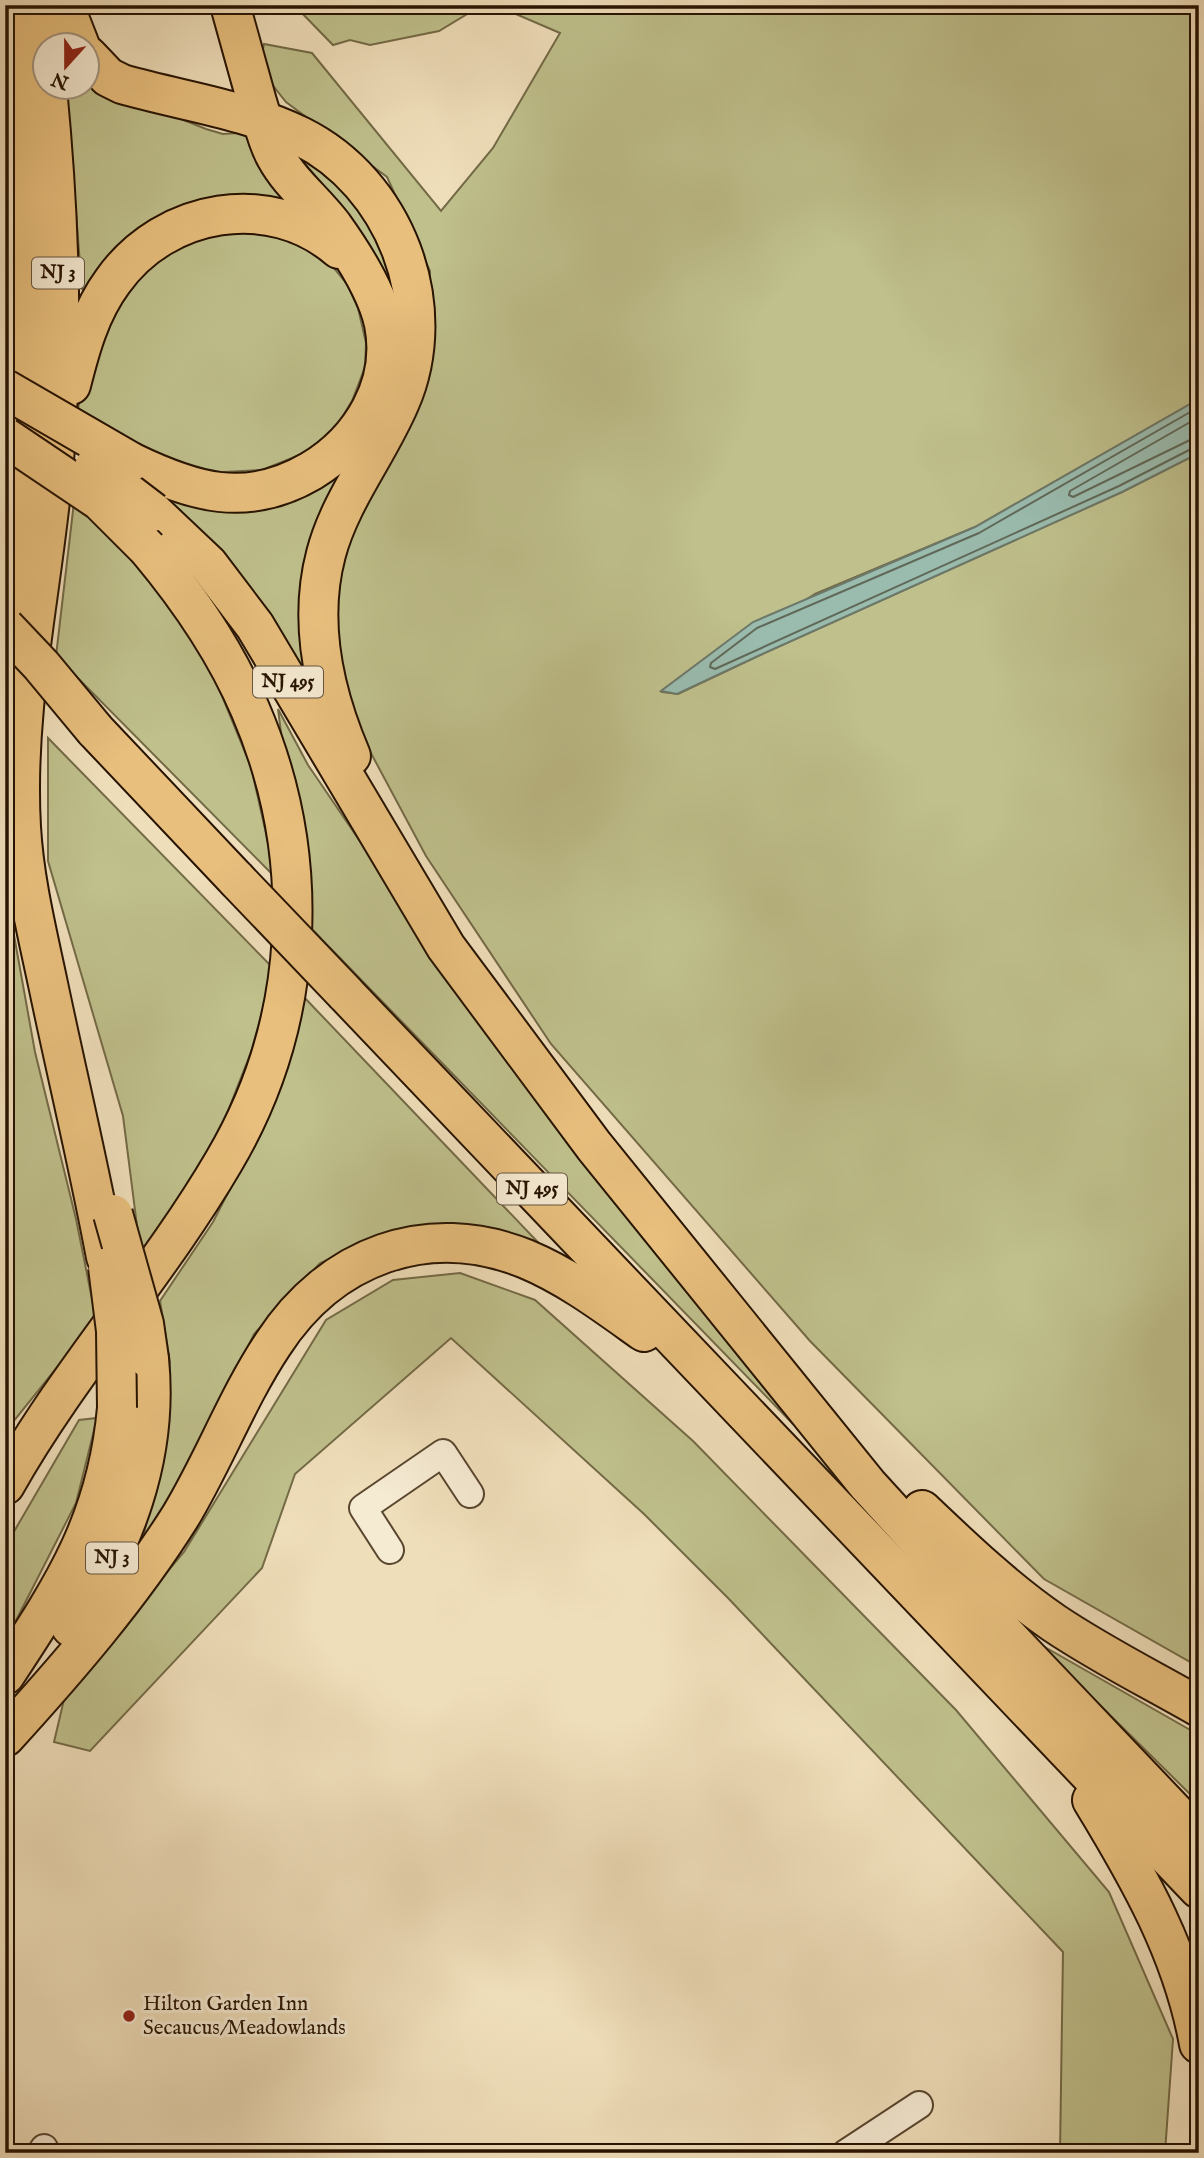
<svg xmlns="http://www.w3.org/2000/svg" width="1204" height="2158" font-family="'IM FELL English',serif">
<style>
.green{fill:#bfc08c;stroke:#736a46;stroke-width:2}
.water{fill:#9abcaf;stroke:#6c7869;stroke-width:2}
.lines{fill:none;stroke-linecap:round;stroke-linejoin:round}
.shore{stroke:#606858;stroke-width:2}
.minor-casing{stroke:#59462f;stroke-width:30}
.highway-casing{stroke:#271301;stroke-width:42}
.minor{stroke:#f5ead2;stroke-width:26}
.highway{stroke:#e8bf7d;stroke-width:38}
.highway-bridge-casing{stroke:#271301;stroke-width:42;stroke-linecap:butt}
.highway-bridge{stroke:#e8bf7d;stroke-width:38}
.poi-dot{fill:#8f2418;stroke:#f5ead2;stroke-width:2.5}
.labels{text-anchor:middle;dominant-baseline:central;stroke-width:6;stroke-linejoin:round;paint-order:stroke}
.shield{fill:#f5ead2;stroke:#655440;stroke-width:2}
.shield-label{font-size:19px;font-weight:bold;fill:#271301}
.poi-label{font-size:21px;fill:#271301;stroke:#f5ead2;text-anchor:start}
</style>
<rect width="100%" height="100%" fill="#efdeba"/>
<filter id="stains"><feTurbulence type="fractalNoise" baseFrequency=".00286" numOctaves="4"/><feColorMatrix values="0 0 0 0 .2 0 0 0 0 .09 0 0 0 0 .02 0 0 0 .5 -.17"/></filter>
<radialGradient id="worn" r=".72"><stop offset=".6" stop-color="#630" stop-opacity="0"/><stop offset="1" stop-color="#630" stop-opacity=".3"/></radialGradient>
<!-- green -->
<g class="green">
<polygon points="294,5 482,5 439,31 370,45 350,40 333,45"/>
<polygon points="495,5 1199,5 1199,399 975,527 815,594 663,692 678,694 758,656 1122,492 1199,453 1199,1667 1044,1579 810,1341 551,1044 426,856 350,714 333,625 341,543 426,370 430,271 387,177 286,102 259,68 264,44 312,53 441,211 493,148 560,33"/>
<polygon points="88,70 124,96 206,129 223,134 252,132 311,217 271,205 91,291 82,289 66,88 88,88"/>
<path d="M293,143C316,157 337,172 356,192C405,245 417,331 391,397C377,435 355,471 336,507C331,517 323,528 319,540C303,584 308,631 313,677L307,678L244,587L202,542L129,476L130,470C155,484 183,500 213,504C281,512 353,473 383,411C396,383 397,347 393,317C385,265 325,205 293,163L286,151Z"/>
<polygon points="264,227 314,250 334,268 347,284 358,308 366,343 365,367 352,401 333,432 302,454 262,470 205,473 169,464 77,415 83,379 125,283 188,236"/>
<polygon points="74,502 115,537 149,577 207,659 251,767 276,878 56,656"/>
<polygon points="278,709 308,765 531,1092 793,1424 305,922"/>
<polygon points="48,738 274,969 251,1052 208,1162 142,1265 123,1116 48,861"/>
<polygon points="5,885 35,1052 76,1219 96,1319 5,1432"/>
<polygon points="302,995 553,1258 487,1232 402,1229 320,1263 254,1334 216,1414 139,1554 166,1441 170,1362 160,1301 213,1222 267,1117"/>
<polygon points="460,1273 535,1300 693,1441 956,1710 1109,1892 1173,2039 1165,2153 1060,2153 1063,1952 728,1598 644,1514 451,1338 295,1474 262,1568 90,1751 54,1742 66,1691 184,1552 326,1320 393,1280"/>
<polygon points="97,1418 76,1503 5,1642 5,1547 79,1420"/>
<polygon points="1036,1642 1199,1735 1199,1803"/>
</g>
<!-- water -->
<polygon class="water" points="1199,399 1199,453 1122,492 758,656 677,694 661,691 753,622 975,527"/>
<g class="lines">
<!-- shore -->
<g class="shore">
<polyline points="1199,407 979,533 757,628 711,663 710,667 715,669 1119,486 1193,448 1199,447"/>
<polyline points="1199,417 1070,491 1069,495 1073,497 1190,440 1199,439"/>
</g>
<defs>
<g id="minor">
<polyline points="390,1550 363,1508 443,1453 470,1494"/>
<polyline points="41,2153 44,2148"/>
<polyline points="846,2153 919,2105"/>
</g>
<g id="highway">
<polyline points="37,5 46,71"/>
<polyline points="64,5 80,46"/>
<path d="M5,7C17,98 26,191 28,283C31,391 21,501 5,607"/>
<path d="M88,56L108,77L122,84C181,101 245,109 300,136C395,183 442,305 400,402C378,454 340,500 326,554C308,622 324,693 351,756"/>
<path d="M47,88C59,211 64,337 54,461C44,583 14,704 21,827C24,880 37,932 48,984C67,1075 89,1166 106,1257"/>
<path d="M71,385C80,349 90,312 113,281C165,208 270,190 339,249"/>
<path d="M131,462C193,492 246,509 311,471C361,441 396,385 384,324C377,291 353,254 333,226C315,202 290,183 276,157C266,140 263,120 257,102C248,70 239,38 230,5"/>
<polyline points="153,512 208,564 255,626 446,947 594,1146 868,1485 984,1612 1199,1838"/>
<polyline points="95,730 236,879"/>
<polyline points="345,993 1199,1889"/>
<path d="M5,1485C69,1371 158,1274 224,1161C306,1022 314,857 250,709C225,650 189,598 148,549"/>
<path d="M922,1510C964,1550 1006,1590 1054,1623C1100,1654 1150,1679 1199,1707"/>
<path d="M71,1627C124,1546 159,1457 149,1359"/>
<path d="M5,1675C65,1584 107,1519 117,1408"/>
<path d="M5,1737C67,1669 131,1595 180,1517C214,1461 237,1398 273,1344C330,1256 427,1219 526,1259C569,1277 606,1305 644,1332"/>
<path d="M1092,1800C1139,1877 1183,1954 1199,2044"/>
</g>
</defs>
<!-- minor casing -->
<use href="#minor" class="minor-casing"/>
<!-- highway casing -->
<use href="#highway" class="highway-casing"/>
<!-- minor -->
<use href="#minor" class="minor"/>
<!-- highway -->
<use href="#highway" class="highway"/>
<defs>
<g id="highway-bridge">
<polyline points="5,389 131,462"/>
<polyline points="5,437 100,501 148,549"/>
<polyline points="94,467 153,512"/>
<polyline points="5,627 41,665 95,730"/>
<polyline points="236,879 345,993"/>
<polyline points="113,1214 144,1324 149,1359"/>
<polyline points="108,1267 116,1331 117,1408"/>
</g>
</defs>
<!-- highway-bridge casing -->
<use href="#highway-bridge" class="highway-bridge-casing"/>
<!-- highway-bridge -->
<use href="#highway-bridge" class="highway-bridge"/>
</g>
<!-- markers -->
<circle class="poi-dot" cx="129" cy="2016" r="7"/>
<g class="labels">
<!-- shield labels -->
<g class="shield">
<rect x="32" y="257.5" width="52" height="31" rx="5"/>
<rect x="253" y="666.5" width="70" height="31" rx="5"/>
<rect x="497" y="1173.5" width="70" height="31" rx="5"/>
<rect x="86" y="1542.5" width="52" height="31" rx="5"/>
</g>
<g class="shield-label">
<text x="58" y="273">NJ 3</text>
<text x="288" y="682">NJ 495</text>
<text x="532" y="1189">NJ 495</text>
<text x="112" y="1558">NJ 3</text>
</g>
<!-- poi labels -->
<g class="poi-label">
<text x="143" y="2004">Hilton Garden Inn<tspan x="143" dy="24">Secaucus/Meadowlands</tspan></text>
</g>
</g>
<!-- margin -->
<rect width="1204" height="2158" fill="none" stroke="#efdeba" stroke-width="28"/>
<rect x="7" y="7" width="1190" height="2144" fill="none" stroke="#271301" stroke-width="3.5"/>
<rect x="14" y="14" width="1176" height="2130" fill="none" stroke="#271301" stroke-width="2"/>
<!-- north arrow -->
<g transform="translate(66 66) rotate(201)"><circle r="33" fill="#f5ead2" stroke="#a3947e" stroke-width="2"/>
<path d="M0-5L12 26L0 18L-12 26Z" fill="#8f2418"/>
<text y="-10" font-size="19" font-weight="bold" text-anchor="middle" fill="#271301">N</text>
</g>
<rect width="100%" height="100%" filter="url(#stains)"/>
<rect width="100%" height="100%" fill="url(#worn)"/>
</svg>
